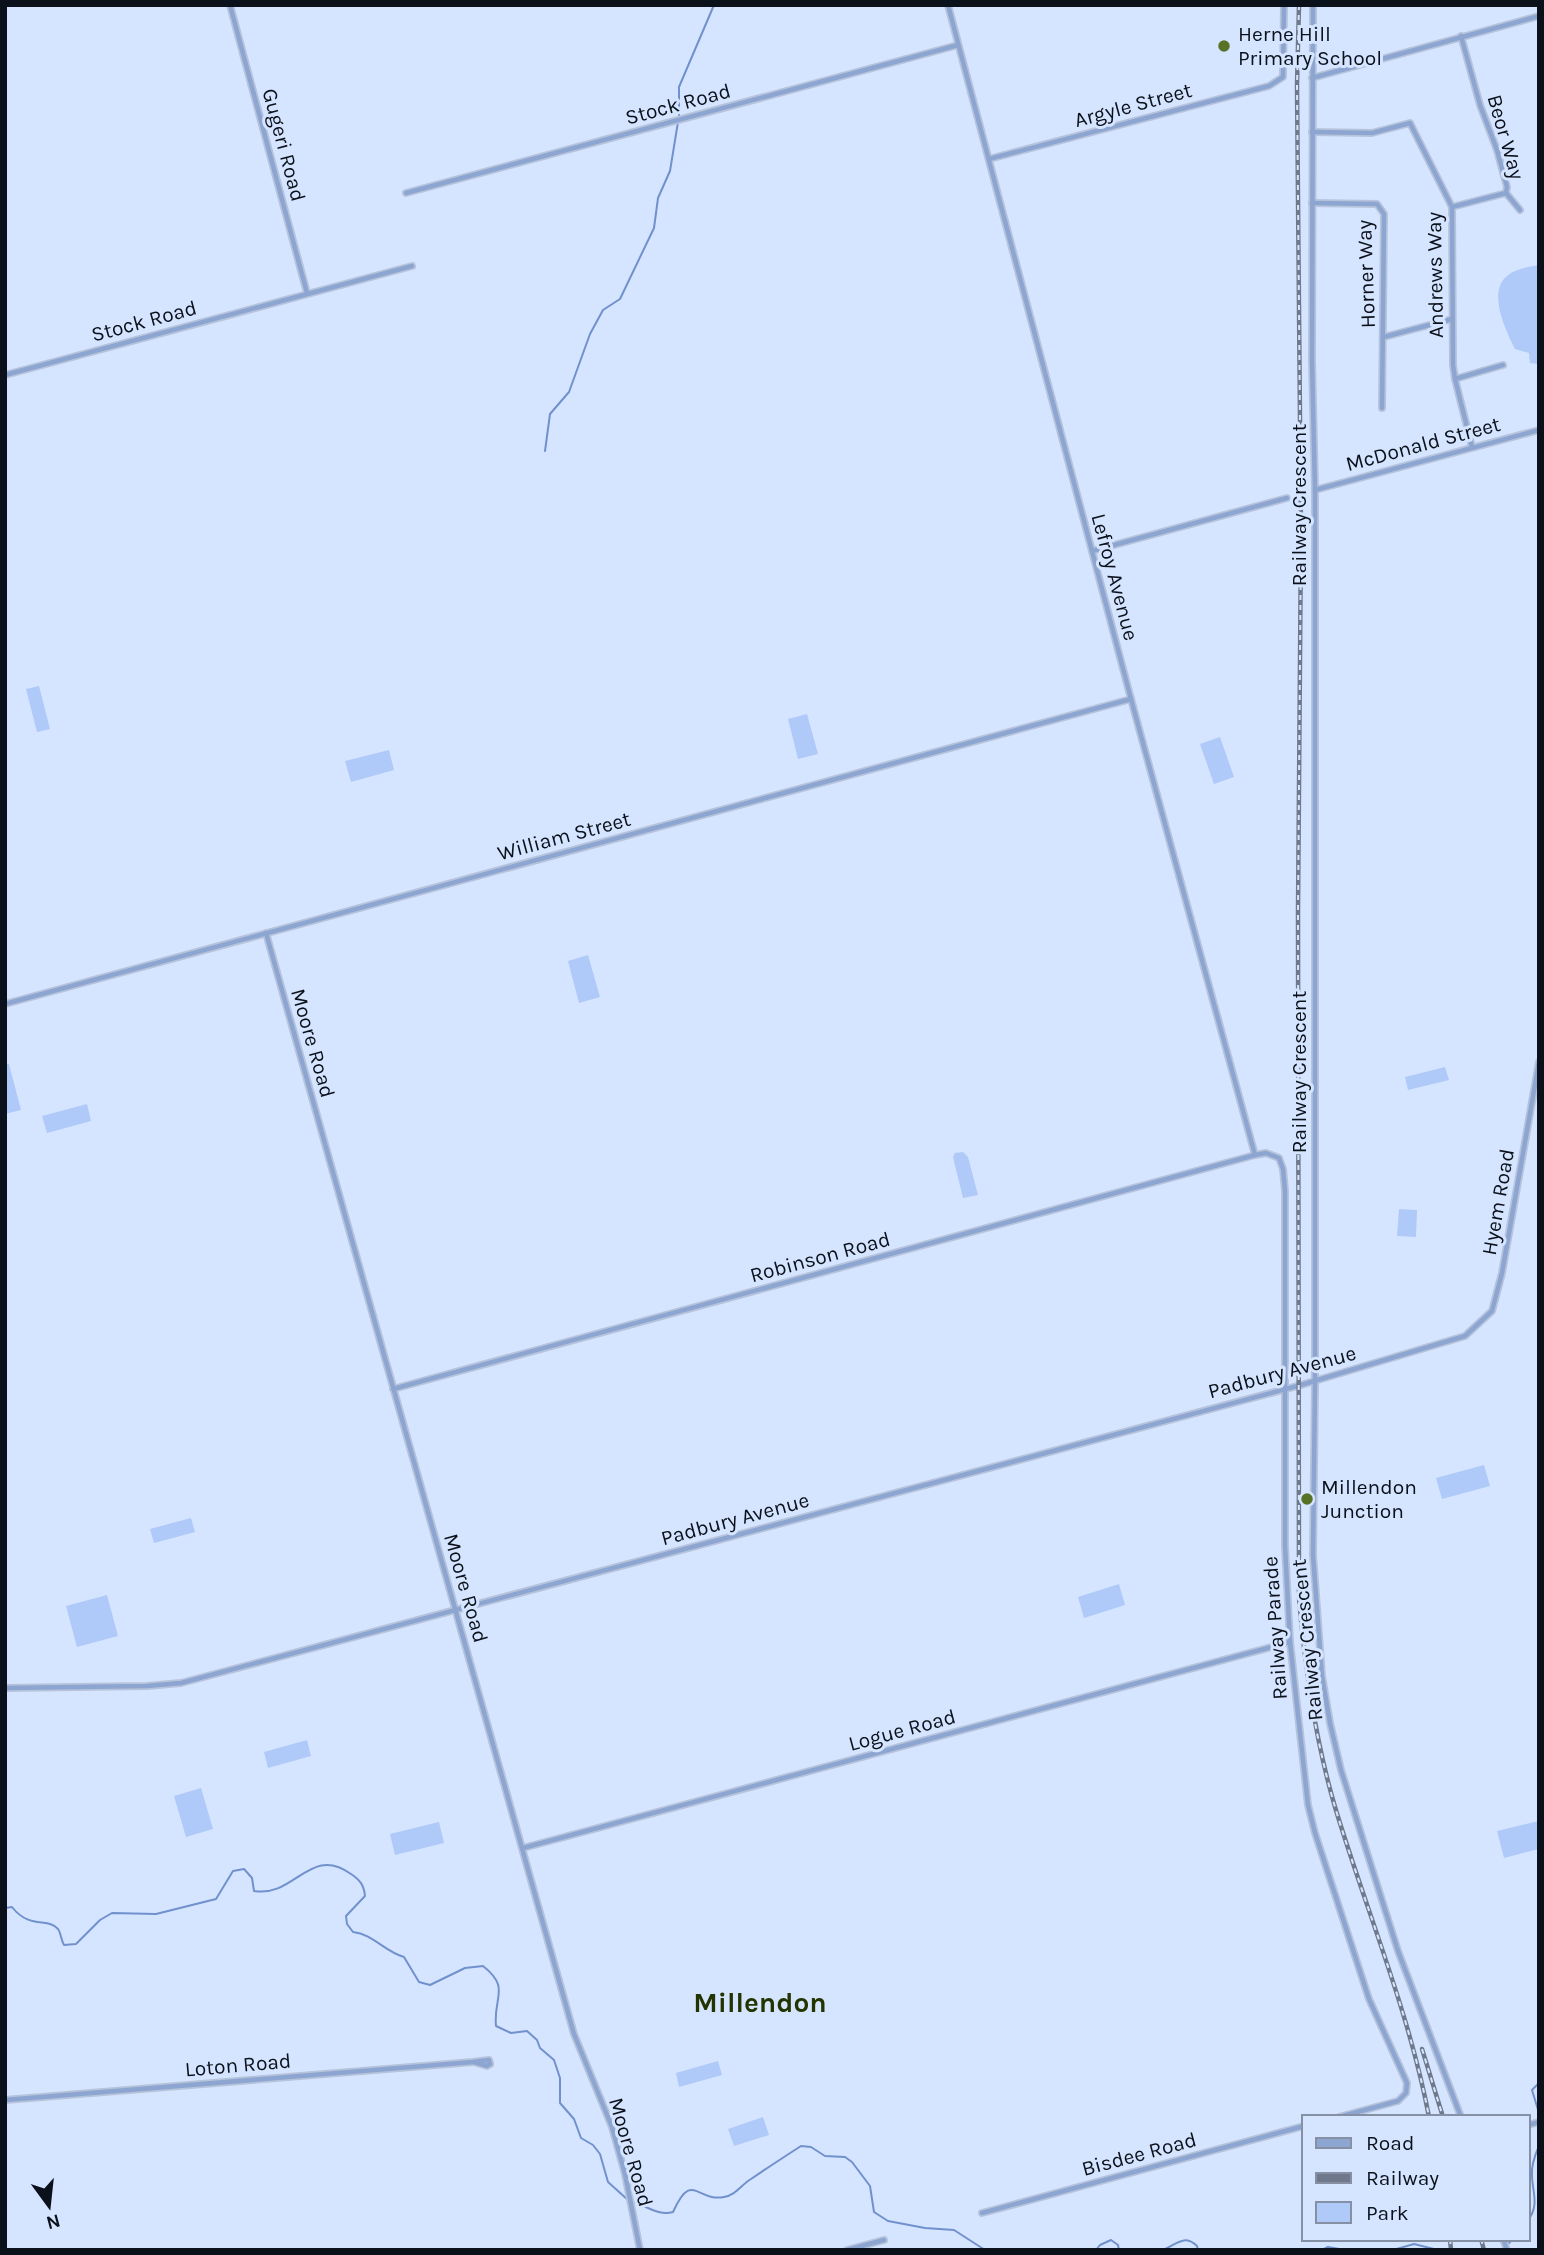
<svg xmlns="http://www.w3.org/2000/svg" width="1544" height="2255" font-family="Karla,sans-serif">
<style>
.green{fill:#afc9f8}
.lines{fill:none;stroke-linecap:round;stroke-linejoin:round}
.stream{stroke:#7191cd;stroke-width:2}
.street-casing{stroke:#b6c3db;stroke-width:8}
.street{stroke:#8ca5d1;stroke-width:4.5}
.rail-casing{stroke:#6f798b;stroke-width:4.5}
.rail{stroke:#d6e5ff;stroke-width:2;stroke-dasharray:5;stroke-linecap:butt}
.poi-dot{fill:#577226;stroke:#d6e5ff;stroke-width:2.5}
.labels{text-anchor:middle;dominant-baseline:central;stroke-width:6;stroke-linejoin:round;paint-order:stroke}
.poi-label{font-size:21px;fill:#0b111b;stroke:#d6e5ff;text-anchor:start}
.street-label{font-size:21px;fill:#0b111b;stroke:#d6e5ff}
.district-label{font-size:28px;font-weight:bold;fill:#233400;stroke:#d6e5ff}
</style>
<rect width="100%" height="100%" fill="#d6e5ff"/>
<!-- green -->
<g class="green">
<path d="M1539,265V364L1530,363L1529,353L1515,349C1506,331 1487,292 1507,276C1515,269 1528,267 1539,265Z"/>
<polygon points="39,686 50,729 37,732 26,689"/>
<polygon points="807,714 818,754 798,759 788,719"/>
<polygon points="1220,737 1234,777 1214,784 1200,744"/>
<polygon points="389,750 394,770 351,782 345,761"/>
<polygon points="588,955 600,997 579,1003 568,961"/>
<polygon points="9,1064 21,1110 5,1114 5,1065"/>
<polygon points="1445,1067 1449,1080 1408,1090 1405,1077"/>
<polygon points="87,1104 91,1121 47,1133 42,1116"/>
<polygon points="963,1152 968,1157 978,1195 963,1198 953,1157 955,1153"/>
<polygon points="1399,1209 1417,1210 1416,1237 1397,1236"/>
<polygon points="1484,1465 1490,1486 1442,1499 1436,1478"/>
<polygon points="191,1518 195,1532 154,1543 150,1529"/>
<polygon points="1119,1584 1125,1605 1084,1618 1078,1597"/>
<polygon points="107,1595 118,1636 77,1647 66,1606"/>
<polygon points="307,1740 311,1756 268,1768 264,1752"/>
<polygon points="201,1788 213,1829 186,1837 174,1796"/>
<polygon points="1539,1821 1539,1849 1504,1858 1497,1831"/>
<polygon points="439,1822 444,1843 395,1855 390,1834"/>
<polygon points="718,2061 722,2075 679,2087 676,2073"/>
<polygon points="763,2117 769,2135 734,2146 728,2129"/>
</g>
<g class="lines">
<!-- stream -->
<g class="stream">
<polyline points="679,117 679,87 714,5"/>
<polyline points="545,451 550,414 569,392 590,334 603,310 620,299 654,228 658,198 670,171 678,122"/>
<path d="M5,1908L12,1907C30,1930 48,1917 58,1929C61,1933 61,1940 64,1945L76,1944L100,1920L112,1913L156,1914L216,1899L233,1871L244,1869L252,1878L254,1891C295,1898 310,1844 351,1874C360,1880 364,1885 365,1896L346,1916L347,1924L353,1932C373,1934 385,1952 404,1957L419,1982L430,1985L465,1968L483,1966C511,1988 493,1997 496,2026L511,2033L527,2031L537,2040L540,2048L554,2060L560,2078V2103L574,2119L581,2138L593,2145L600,2154L608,2182L628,2200"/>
<polyline points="1539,2083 1532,2090 1539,2113"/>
<path d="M633,2202C647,2206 658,2216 673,2212C692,2170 696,2202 724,2197C736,2195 741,2185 751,2179C767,2168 784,2157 801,2146L811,2147L825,2156L845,2157L852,2162L870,2186L874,2212L888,2221L925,2228L954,2230L985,2250"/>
<path d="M1528,2220C1540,2205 1532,2191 1532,2175C1531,2165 1535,2155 1539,2146"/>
<polyline points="1508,2244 1513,2239"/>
<polyline points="1096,2250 1100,2245 1111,2240 1118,2245 1119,2250"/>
<path d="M1163,2250C1177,2244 1184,2234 1197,2246L1198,2250"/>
<polyline points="1322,2250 1328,2247 1345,2250"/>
<polyline points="1393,2250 1414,2244 1434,2249"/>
</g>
<defs>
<g id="street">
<polyline points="230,5 307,293"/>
<polyline points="948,5 1131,699 1255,1155"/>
<polyline points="1313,5 1312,360 1315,490 1315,1381 1313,1555 1322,1676 1330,1723 1341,1770 1398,1951 1461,2117"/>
<polyline points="1312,78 1539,16"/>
<polyline points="1312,132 1372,133 1410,123 1452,207 1453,365 1455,379 1472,447"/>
<polyline points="989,159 1269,86 1283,77 1284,5"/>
<polyline points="406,193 958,45"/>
<polyline points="1506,193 1520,210"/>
<polyline points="1312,203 1377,204 1384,214 1382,408"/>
<polyline points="1452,207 1506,193 1507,187 1497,150 1480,105 1461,36"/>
<polyline points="1384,337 1452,319"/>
<polyline points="5,375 412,266"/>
<polyline points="1455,379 1503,365"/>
<polyline points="1315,490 1539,430"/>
<polyline points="1092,551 1287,498"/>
<polyline points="266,933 574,2034 612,2127 625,2174 640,2250"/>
<polyline points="5,1004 1131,699"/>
<polyline points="393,1389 1255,1155 1266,1153 1279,1158 1283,1169 1285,1191 1285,1546 1290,1642 1308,1805 1315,1833 1369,1999 1407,2083 1406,2093 1398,2101 1339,2117"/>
<polyline points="5,1688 147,1686 181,1683 1301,1385 1465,1336 1492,1311 1502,1273 1539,1062"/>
<polyline points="523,1848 1290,1642"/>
<polyline points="474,2062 487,2066 490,2064"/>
<polyline points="5,2100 473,2062 489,2060 490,2064"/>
<polyline points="1528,2125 1539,2122"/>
<polyline points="982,2213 1304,2126"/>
<polyline points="1503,2239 1507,2250"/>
<polyline points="847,2250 884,2240"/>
</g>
</defs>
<!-- street casing -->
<use href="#street" class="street-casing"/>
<!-- street -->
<use href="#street" class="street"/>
<defs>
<g id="rail">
<path d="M1299,5L1297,85L1301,533L1298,913L1299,1598C1305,1669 1315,1739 1335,1807C1366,1910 1409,2011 1429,2117"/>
<polyline points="1422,2049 1443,2117"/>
<polyline points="1450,2239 1451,2250"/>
<polyline points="1481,2239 1484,2250"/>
</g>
</defs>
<!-- rail casing -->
<use href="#rail" class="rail-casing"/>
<!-- rail -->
<use href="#rail" class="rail"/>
</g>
<!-- markers -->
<g class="poi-dot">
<circle cx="1224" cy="46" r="7"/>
<circle cx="1307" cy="1499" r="7"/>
</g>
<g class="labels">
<!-- poi labels -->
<g class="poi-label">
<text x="1238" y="34">Herne Hill<tspan x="1238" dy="24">Primary School</tspan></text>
<text x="1321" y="1487">Millendon<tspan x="1321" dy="24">Junction</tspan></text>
</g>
<!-- street labels -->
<g class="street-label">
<text transform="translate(678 104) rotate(-15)">Stock Road</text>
<text transform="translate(1133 105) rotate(-15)">Argyle Street</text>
<text transform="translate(1506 137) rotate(74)">Beor Way</text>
<text transform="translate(284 145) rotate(75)">Gugeri Road</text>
<text transform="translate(1366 274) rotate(-92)">Horner Way</text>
<text transform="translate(1435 275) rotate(-91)">Andrews Way</text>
<text transform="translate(144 321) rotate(-15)">Stock Road</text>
<text transform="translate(1423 444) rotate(-15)">McDonald Street</text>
<text transform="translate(1299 505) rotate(-90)">Railway Crescent</text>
<text transform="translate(1115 577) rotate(75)">Lefroy Avenue</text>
<text transform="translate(564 836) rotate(-15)">William Street</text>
<text transform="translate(313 1043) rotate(74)">Moore Road</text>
<text transform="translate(1299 1072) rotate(-90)">Railway Crescent</text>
<text transform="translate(1498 1202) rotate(-80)">Hyem Road</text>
<text transform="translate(820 1257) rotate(-15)">Robinson Road</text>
<text transform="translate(1282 1372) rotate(-15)">Padbury Avenue</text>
<text transform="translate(735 1519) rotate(-15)">Padbury Avenue</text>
<text transform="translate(466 1588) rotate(74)">Moore Road</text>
<text transform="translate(1275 1628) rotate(-94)">Railway Parade</text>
<text transform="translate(1307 1640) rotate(-96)">Railway Crescent</text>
<text transform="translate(902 1730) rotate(-15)">Logue Road</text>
<text transform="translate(238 2065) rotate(-5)">Loton Road</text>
<text transform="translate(631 2152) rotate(74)">Moore Road</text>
<text transform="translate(1139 2154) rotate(-15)">Bisdee Road</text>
</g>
<!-- district labels -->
<g class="district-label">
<text x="760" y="2002">Millendon</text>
</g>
</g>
<!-- border -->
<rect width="1544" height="2255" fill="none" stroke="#0b111b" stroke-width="14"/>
<!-- legend -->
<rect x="1302" y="2115" width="228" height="126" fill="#d6e5ff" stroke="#8590a4" stroke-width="2"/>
<rect x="1316" y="2138" width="35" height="10" fill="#8ca5d1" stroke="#8590a4" stroke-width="2"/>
<text x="1366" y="2150" font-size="21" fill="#0b111b">Road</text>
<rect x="1316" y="2173" width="35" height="10" fill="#6f798b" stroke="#8590a4" stroke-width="2"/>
<text x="1366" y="2185" font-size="21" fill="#0b111b">Railway</text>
<rect x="1316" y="2202" width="35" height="21" fill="#afc9f8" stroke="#8590a4" stroke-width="2"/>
<text x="1366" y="2220" font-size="21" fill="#0b111b">Park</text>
<!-- north arrow -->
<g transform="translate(49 2206) rotate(165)" stroke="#d6e5ff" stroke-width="5" paint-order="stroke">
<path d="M0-5L12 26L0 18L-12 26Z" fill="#0b111b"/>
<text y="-10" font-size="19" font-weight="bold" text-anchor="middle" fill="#0b111b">N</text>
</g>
</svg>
